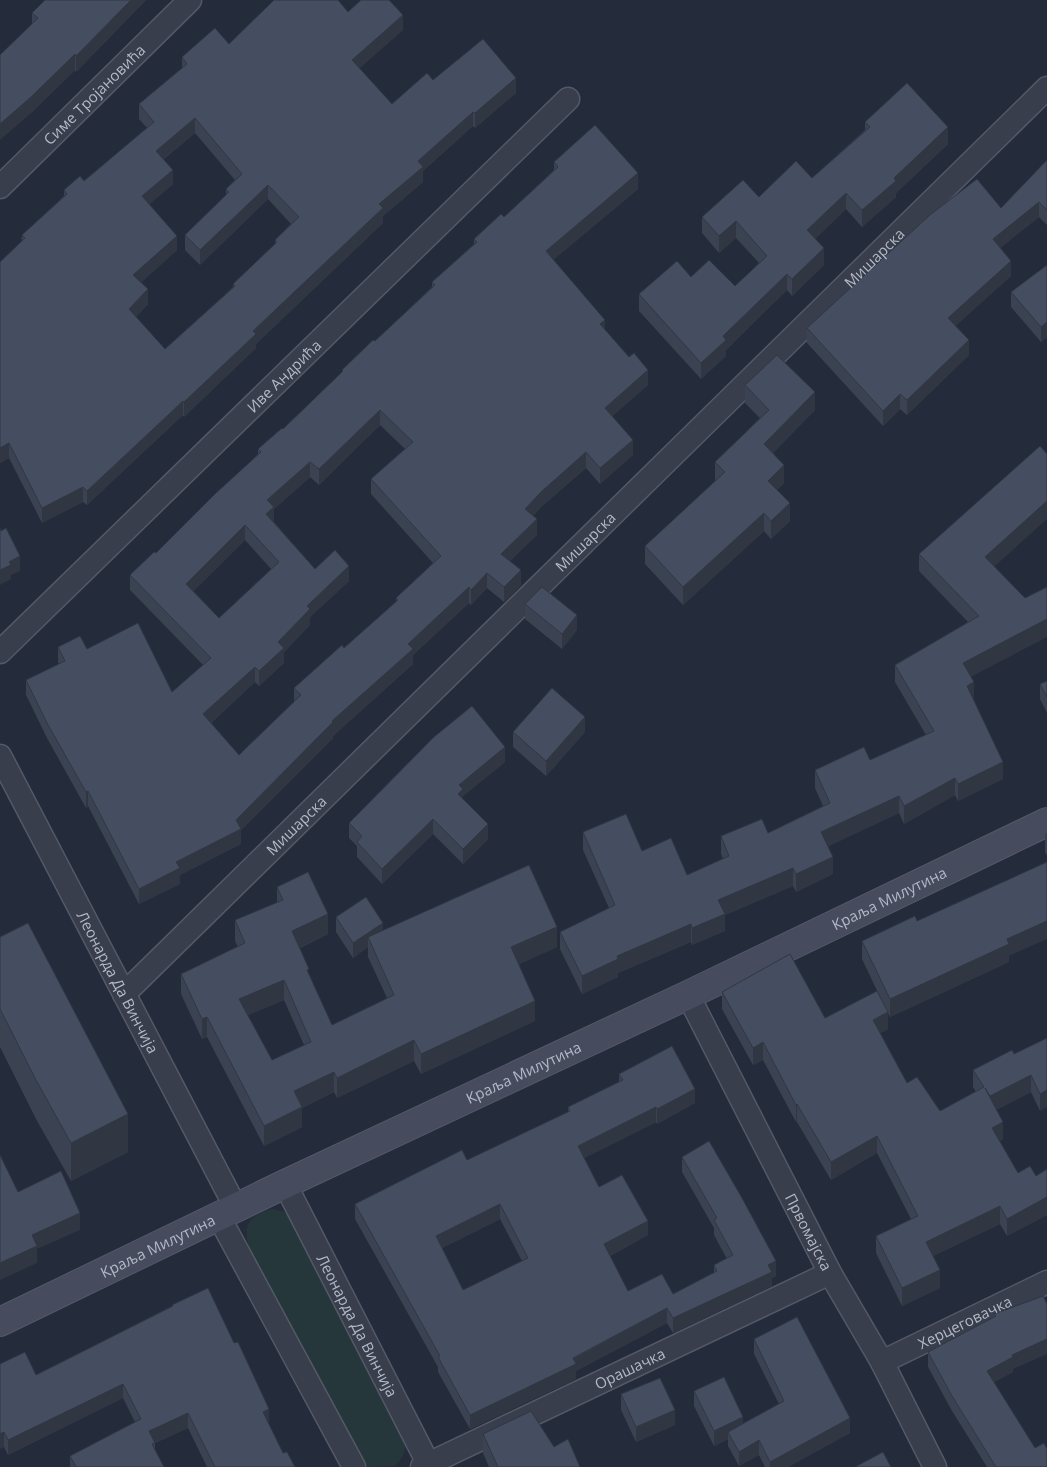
<svg xmlns="http://www.w3.org/2000/svg" width="1047" height="1467" font-family="'Open Sans',sans-serif">
<style>
.green{fill:#26373c}
.lines{fill:none;stroke-linecap:round;stroke-linejoin:round}
.minor-casing{stroke:#535966;stroke-width:25}
.secondary-casing{stroke:#535966;stroke-width:30}
.minor{stroke:#383e4b;stroke-width:22}
.secondary{stroke:#464c5e;stroke-width:28}
.wall{fill:#3b4353;fill-rule:evenodd}
.shaded-wall{fill:#303743}
.building{fill:#454e60;stroke:#303743;fill-rule:evenodd}
.labels{text-anchor:middle;dominant-baseline:central;stroke-width:4;stroke-linejoin:round;paint-order:stroke}
.street-label{font-size:15px;fill:#b3b9c7;stroke:#1d2330}
</style>
<rect width="100%" height="100%" fill="#242b3b"/>
<!-- green -->
<path class="green" d="M272,1209L285,1212L293,1223L405,1440C406,1451 403,1458 395,1466L368,1467L362,1463L250,1250C242,1226 248,1216 272,1209Z"/>
<g class="lines">
<defs>
<g id="minor">
<path id="s1" d="M0,187L190,0"/>
<path id="s2" d="M0,652L568,99"/>
<path id="s3" d="M0,756L236,1208"/>
<path id="s4" d="M124,994L1047,88"/>
<path id="s5" d="M688,995L830,1273L882,1362L935,1467"/>
<path id="s6" d="M285,1184L430,1467"/>
<polyline points="219,1217 354,1467"/>
<path id="s7" d="M882,1362L1047,1282"/>
<path id="s8" d="M422,1467L830,1273"/>
</g>
<g id="secondary">
<path id="s9" d="M0,1322L285,1184L688,995L1047,822"/>
</g>
</defs>
<!-- minor casing -->
<use href="#minor" class="minor-casing"/>
<!-- secondary casing -->
<use href="#secondary" class="secondary-casing"/>
<!-- minor -->
<use href="#minor" class="minor"/>
<!-- secondary -->
<use href="#secondary" class="secondary"/>
</g>
<!-- wall -->
<g class="wall">
<polygon points="146,0 76,72 75,70 31,113 32,13"/>
<path d="M348,12L403,30L359,68L392,104L433,80L516,93L475,128L473,126L423,171V182L383,216V223L256,344V348L184,417L183,415L87,505L83,502L42,523L9,458L0,463L22,235L64,196V190L84,181L147,128L139,119V104L182,68V57ZM195,133L235,180L226,189V195L185,235V250L200,265L268,199L291,224L275,240V244L233,284V287L165,349L136,317L148,304L141,282L177,250L149,204L173,184L164,159Z"/>
<polygon points="865,122 948,144 896,193 896,197 862,227 846,209 815,239 824,265 792,296 787,290 726,350 726,356 701,379 639,311 639,294 691,277 735,286 759,263 736,238 719,253 702,233 702,217 812,178 865,130"/>
<polygon points="1047,160 1047,225 1039,217 1000,248 1011,276 955,326 969,355 907,415 900,409 883,426 807,343 807,328 1001,208"/>
<path d="M554,162L638,189L553,260L605,330L648,385L612,416L633,455L600,484L586,468L541,507L533,516L537,535L510,561L521,585L504,602L487,588L471,605L469,603L413,655V664L333,736V738L241,830V844L180,875V884L139,904L88,806L86,808L47,738L26,695V680L59,664L58,662V647L87,649L172,692L203,665L130,590V575L156,553L258,454V449L283,429L342,373V370L375,341L432,287V282L474,244V239L504,217L554,170ZM380,425L405,449L371,479V494L433,563L396,598V602L344,648L294,688V702L239,755L211,723L255,682L259,686L284,663V652L310,625V617L349,581L315,569L274,522V509L310,477L319,485ZM245,540L271,569L219,618L193,591Z"/>
<polygon points="1047,265 1047,337 1041,342 1011,307 1011,292"/>
<polygon points="745,385 815,410 773,453 784,483 777,490 790,521 771,539 764,531 683,605 645,564 645,546 716,481 715,480 715,462 760,418 745,403"/>
<polygon points="919,554 994,566 971,677 974,700 973,700 1003,779 958,801 955,795 904,824 899,813 828,846 833,874 796,892 793,886 725,915 725,931 692,945 691,942 618,973 618,977 582,994 560,949 560,932 609,908 583,850 583,832 642,851 687,875 723,859 721,854 721,836 768,833 823,806 815,788 815,770 870,760 926,735 895,682 895,665 968,622 919,571"/>
<polygon points="525,604 577,630 562,649 525,619"/>
<polygon points="1047,681 1047,713 1040,699 1040,684"/>
<polygon points="513,732 585,732 546,776 513,747"/>
<polygon points="505,762 463,796 463,799 488,839 463,864 433,834 382,884 357,857 357,846 349,838 349,823"/>
<polygon points="1047,833 1047,856 1045,852 1045,834"/>
<path d="M277,887L328,934L300,948L309,974L332,1025L387,998L368,957V947L353,958L336,932V917L383,930L557,947L519,964L535,1021L421,1074L414,1061L337,1098L334,1092L302,1108V1127L264,1146L207,1037L202,1039L181,994V974L238,947L235,941V920L277,903ZM284,1000L304,1045L272,1060L248,1015Z"/>
<polygon points="917,921 1009,956 1009,962 890,1017 888,1013 888,1029 880,1033 907,1083 940,1111 976,1092 973,1087 973,1070 1014,1054 1047,1038 1040,1111 1031,1092 996,1110 1003,1139 1000,1141 1018,1173 1036,1176 1047,1169 1047,1215 1007,1236 1000,1224 933,1256 940,1288 902,1306 876,1253 876,1236 911,1219 877,1153 831,1180 797,1122 796,1122 763,1060 753,1065 722,1009 722,992 825,1018 881,999 862,959 862,941"/>
<polygon points="0,937 128,1152 71,1181 36,1119 0,1047"/>
<path d="M619,1074L695,1103L657,1124L656,1122L584,1158L599,1187L648,1235L610,1256L628,1291L673,1294L714,1273V1265L727,1259L714,1235V1228L682,1172V1157L776,1276L772,1278V1286L673,1333L667,1323L576,1371V1379L470,1429L438,1372V1367L355,1219V1204L467,1160L568,1112V1107L619,1082ZM500,1219L522,1261L463,1290L442,1248Z"/>
<polygon points="1043,1296 1013,1369 1013,1372 994,1382 1047,1467 987,1467 952,1411 928,1367 928,1352 994,1317 994,1314"/>
<polygon points="172,1305 269,1424 283,1453 295,1467 207,1467 188,1428 155,1443 155,1449 164,1467 70,1467 70,1456 135,1422 123,1398 8,1455 4,1447 0,1364 36,1375 172,1306"/>
<polygon points="754,1339 850,1433 788,1467 765,1467 759,1455 739,1466 728,1446 728,1439 714,1446 694,1406 694,1391 743,1423 779,1404 754,1354"/>
<polygon points="621,1394 675,1425 636,1442 621,1410"/>
<polygon points="483,1434 554,1447 580,1467 489,1467 483,1453"/>
</g>
<!-- shaded-wall -->
<g class="shaded-wall">
<polygon points="131,0 146,0 76,72 76,56"/>
<polygon points="403,15 403,30 352,75 352,60"/>
<polygon points="75,54 75,70 31,113 0,140 0,124"/>
<polygon points="516,78 516,93 475,128 475,113"/>
<polygon points="473,112 473,126 423,171 423,182 383,216 383,223 256,344 256,348 184,417 184,402 379,204 418,161"/>
<polygon points="195,118 195,133 156,165 156,151"/>
<polygon points="948,127 948,144 896,193 896,197 862,227 862,210 894,178"/>
<polygon points="173,170 173,184 142,211 142,196"/>
<polygon points="638,173 638,189 546,266 546,251"/>
<polygon points="268,185 268,199 200,265 200,250"/>
<polygon points="846,193 846,209 807,247 807,230"/>
<polygon points="1039,202 1039,217 993,254 993,239"/>
<polygon points="736,221 736,238 719,253 719,236"/>
<polygon points="177,236 177,250 133,290 133,275"/>
<polygon points="824,248 824,265 792,296 792,279"/>
<polygon points="1011,261 1011,276 948,333 948,318"/>
<polygon points="787,274 787,290 726,350 726,356 701,379 701,363 723,336"/>
<polygon points="148,289 148,304 129,324 129,309"/>
<polygon points="605,320 605,335 600,324"/>
<polygon points="1047,322 1047,337 1041,342 1041,327"/>
<polygon points="969,340 969,355 907,415 907,400"/>
<polygon points="648,370 648,385 605,423 605,408"/>
<polygon points="815,392 815,410 764,462 764,444"/>
<polygon points="900,394 900,409 883,426 883,411"/>
<polygon points="183,401 183,415 87,505 87,491"/>
<polygon points="380,410 380,425 319,485 319,469"/>
<polygon points="633,440 633,455 600,484 600,468"/>
<polygon points="9,443 9,458 0,463 0,448"/>
<polygon points="586,452 586,468 541,507 525,524 525,509 541,492"/>
<polygon points="310,462 310,477 274,509 274,522 266,529 267,500"/>
<polygon points="784,465 784,483 768,499 768,481"/>
<polygon points="83,487 83,502 42,523 42,508"/>
<polygon points="1047,501 1047,519 985,575 985,557"/>
<polygon points="790,503 790,521 771,539 771,521"/>
<polygon points="764,513 764,531 683,605 683,587"/>
<polygon points="537,519 537,535 501,569 501,554"/>
<polygon points="245,525 245,540 186,599 186,584"/>
<polygon points="20,556 20,571 11,575 11,579 0,585 0,570 9,562"/>
<polygon points="349,566 349,581 310,617 310,625 284,652 284,663 259,686 259,671 278,642 307,606"/>
<polygon points="521,570 521,585 504,602 504,587"/>
<polygon points="487,573 487,588 471,605 471,590"/>
<polygon points="469,587 469,603 413,655 413,664 333,736 333,738 241,830 241,844 180,875 180,884 139,904 139,889 236,820 408,644"/>
<polygon points="577,615 577,630 562,649 562,634"/>
<polygon points="1047,619 1047,637 963,681 963,663"/>
<polygon points="255,667 255,682 203,730 203,714"/>
<polygon points="974,682 974,700 967,704 967,686"/>
<polygon points="585,717 585,732 546,776 546,761"/>
<polygon points="505,747 505,762 463,796 463,804 458,809 459,785"/>
<polygon points="1003,762 1003,779 958,801 958,784"/>
<polygon points="955,778 955,795 904,824 904,806"/>
<polygon points="88,791 88,806 86,808 86,792"/>
<polygon points="899,796 899,813 821,850 821,832"/>
<polygon points="433,819 433,834 382,884 382,869"/>
<polygon points="488,824 488,839 463,864 463,849"/>
<polygon points="833,857 833,874 796,892 796,874"/>
<polygon points="793,868 793,886 725,915 725,931 692,945 692,928 718,900"/>
<polygon points="328,914 328,934 292,951 292,931"/>
<polygon points="1047,921 1047,939 1009,956 1009,962 890,1017 890,999 1007,939"/>
<polygon points="383,923 383,938 368,937 368,947 353,958 353,943"/>
<polygon points="691,924 691,942 618,973 618,977 582,994 582,976 617,956"/>
<polygon points="557,927 557,947 511,968 511,947"/>
<polygon points="284,980 284,1000 239,1019 239,999"/>
<polygon points="535,1001 535,1021 421,1074 421,1054"/>
<polygon points="888,1012 888,1029 873,1037 873,1020"/>
<polygon points="207,1017 207,1037 202,1039 202,1019"/>
<polygon points="414,1040 414,1061 337,1098 337,1078"/>
<polygon points="763,1042 763,1060 753,1065 753,1048"/>
<polygon points="334,1072 334,1092 302,1108 302,1127 264,1146 264,1126 294,1091"/>
<polygon points="1031,1075 1031,1092 990,1113 990,1096"/>
<polygon points="695,1089 695,1103 657,1124 657,1109"/>
<polygon points="1047,1090 1047,1107 1040,1111 1040,1094"/>
<polygon points="797,1104 797,1122 796,1122 796,1105"/>
<polygon points="656,1107 656,1122 578,1161 578,1146"/>
<polygon points="128,1114 128,1152 71,1181 71,1143"/>
<polygon points="1003,1122 1003,1139 992,1145 992,1128"/>
<polygon points="877,1136 877,1153 831,1180 831,1162"/>
<polygon points="1047,1197 1047,1215 1007,1236 1007,1219"/>
<polygon points="500,1204 500,1219 436,1251 436,1236"/>
<polygon points="1000,1206 1000,1224 926,1259 926,1242"/>
<polygon points="80,1213 80,1230 37,1249 37,1263 0,1280 0,1263 32,1235"/>
<polygon points="648,1221 648,1235 604,1259 604,1244"/>
<polygon points="776,1261 776,1276 772,1278 772,1286 673,1333 673,1318"/>
<polygon points="940,1270 940,1288 902,1306 902,1288"/>
<polygon points="667,1308 667,1323 576,1371 576,1379 470,1429 470,1415"/>
<polygon points="1047,1339 1047,1354 1013,1369 1013,1372 987,1386 987,1371 1012,1355"/>
<polygon points="123,1384 123,1398 8,1455 8,1440"/>
<polygon points="269,1409 269,1424 263,1412"/>
<polygon points="675,1410 675,1425 636,1442 636,1427"/>
<polygon points="188,1413 188,1428 149,1445 149,1431"/>
<polygon points="743,1417 743,1432 728,1432 728,1439 714,1446 714,1431"/>
<polygon points="850,1418 850,1433 788,1467 770,1467 770,1462"/>
<polygon points="4,1432 4,1447 0,1449 0,1434"/>
<polygon points="759,1440 759,1455 739,1466 739,1452"/>
</g>
<!-- building -->
<g class="building">
<polygon points="45,0 131,0 76,56 75,54 31,97 0,124 0,55 38,18 32,13"/>
<path d="M274,0H338L348,12L361,0H389L403,15L352,60L392,104L427,73L433,80L483,39L516,78L475,113L473,112L418,161L423,167L379,204L383,208L253,331L256,334L184,402L183,401L87,491L83,487L42,508L9,443L0,448V262L25,238L22,235L67,194L64,190L80,176L84,181L154,122L139,104L187,64L182,57L215,28L229,44ZM195,118L242,174L226,189L229,192L185,235L200,250L268,185L299,217L275,240L277,242L233,284L235,286L165,349L129,309L148,289L133,275L177,236L142,196L173,170L156,151Z"/>
<polygon points="907,83 948,127 894,178 896,181 862,210 846,193 807,230 824,248 792,279 787,274 723,336 726,340 701,363 639,294 677,261 691,277 709,260 735,286 767,256 736,221 719,236 702,217 743,180 759,197 796,161 812,178 870,127 865,122"/>
<path d="M595,125L638,173L546,251L605,320L600,324L629,357L634,353L648,370L605,408L633,440L600,468L586,452L541,492L525,509L537,519L501,554L521,570L504,587L487,573L471,590L469,587L408,644L413,649L332,721L333,722L236,820L241,829L176,862L180,868L139,889L88,791L86,792L47,723L26,680L65,661L58,647L80,636L87,649L138,623L172,692L211,658L130,575L154,552L156,553L216,493L261,452L258,449L282,428L283,429L343,371L342,370L373,340L375,341L435,285L432,282L477,242L474,239L501,214L504,217L558,167L554,162ZM380,410L413,442L371,479L441,556L396,598L398,600L344,648L342,645L294,688L301,695L239,755L203,714L255,667L259,671L284,648L278,642L310,609L307,606L349,566L335,550L315,569L266,514L274,507L267,500L310,462L319,469ZM245,525L279,562L219,618L186,584Z"/>
<polygon points="1047,160 1047,210 1039,202 993,239 1011,261 948,318 969,340 907,400 900,394 883,411 807,328 930,215 977,179 1001,208"/>
<polygon points="1047,265 1047,322 1041,327 1011,292"/>
<polygon points="777,355 815,392 764,444 784,465 768,481 790,503 771,521 764,513 683,587 645,546 725,472 715,462 769,410 745,385"/>
<polygon points="1040,446 1047,454 1047,501 985,557 1025,598 1047,587 1047,619 963,663 974,682 967,686 1003,762 958,784 955,778 904,806 899,796 821,832 833,857 796,874 793,868 718,900 725,914 692,928 691,924 617,956 618,959 582,976 560,932 615,905 583,832 626,814 642,851 671,838 687,875 729,856 721,836 762,819 768,833 830,803 815,770 864,747 870,760 934,731 895,665 979,616 919,554"/>
<polygon points="0,528 1,531 6,528 20,556 9,562 11,565 0,570"/>
<polygon points="542,587 577,615 562,634 525,604"/>
<polygon points="1047,681 1047,697 1040,684"/>
<polygon points="552,688 585,717 546,761 513,732"/>
<polygon points="472,706 505,747 459,785 463,789 458,794 488,824 463,849 433,819 382,869 357,842 362,836 349,823 434,737"/>
<polygon points="1047,862 1047,921 1007,939 1009,944 890,999 862,941 915,916 917,921"/>
<path d="M529,865L557,927L511,947L535,1001L421,1054L414,1040L337,1078L334,1072L294,1091L302,1107L264,1126L207,1017L202,1019L181,974L245,943L235,920L283,900L277,887L308,872L328,914L292,931L309,969L307,970L332,1025L394,995L368,937ZM284,980L311,1042L272,1060L239,999Z"/>
<polygon points="366,897 383,923 353,943 336,917"/>
<polygon points="28,923 128,1114 71,1143 36,1080 0,1009 0,937"/>
<polygon points="790,954 825,1018 877,991 888,1012 873,1020 907,1083 917,1077 940,1111 984,1087 973,1070 1012,1050 1014,1054 1047,1038 1047,1090 1040,1094 1031,1075 990,1096 985,1088 1003,1122 992,1128 1018,1173 1030,1166 1036,1176 1047,1169 1047,1197 1007,1219 1000,1206 926,1242 940,1270 902,1288 876,1236 918,1216 877,1136 831,1162 797,1104 796,1105 763,1042 753,1048 722,992"/>
<path d="M672,1046L695,1089L657,1109L656,1107L578,1146L599,1187L622,1175L648,1221L604,1244L628,1291L662,1274L673,1294L717,1271L714,1265L733,1255L714,1220L717,1218L682,1157L709,1141L742,1198L776,1261L768,1265L772,1272L673,1318L667,1308L573,1358L576,1364L470,1415L438,1357L440,1356L355,1204L462,1150L467,1160L570,1111L568,1107L623,1080L619,1074ZM500,1204L528,1258L463,1290L436,1236Z"/>
<polygon points="0,1155 18,1192 61,1171 80,1213 32,1235 37,1246 0,1263"/>
<polygon points="208,1288 234,1343 238,1342 269,1409 263,1412 283,1453 287,1452 295,1467 215,1467 188,1413 149,1431 155,1443 152,1444 164,1467 76,1467 70,1456 141,1419 123,1384 8,1440 4,1432 0,1434 0,1364 25,1352 36,1375 173,1306 172,1305"/>
<polygon points="1043,1296 1047,1304 1047,1339 1012,1355 1013,1357 987,1371 1035,1448 1044,1443 1047,1449 1047,1467 996,1467 952,1396 928,1352 996,1316 994,1314"/>
<polygon points="797,1317 850,1418 770,1462 759,1440 739,1452 728,1432 784,1401 754,1339"/>
<polygon points="724,1377 743,1417 714,1431 694,1391"/>
<polygon points="660,1378 675,1410 636,1427 621,1394"/>
<polygon points="531,1411 554,1447 568,1439 580,1467 498,1467 483,1434"/>
<polygon points="883,1452 891,1467 855,1467"/>
</g>
<g class="labels">
<!-- street labels -->
<g class="street-label">
<text stroke="none"><textPath href="#s1" startOffset="132">Симе Тројановића</textPath></text>
<text stroke="none"><textPath href="#s4" startOffset="1051">Мишарска</textPath></text>
<text stroke="none"><textPath href="#s2" startOffset="396">Иве Андрића</textPath></text>
<text stroke="none"><textPath href="#s4" startOffset="646">Мишарска</textPath></text>
<text stroke="none"><textPath href="#s4" startOffset="241">Мишарска</textPath></text>
<text stroke="none"><textPath href="#s9" startOffset="985">Краља Милутина</textPath></text>
<text stroke="none"><textPath href="#s3" startOffset="255">Леонарда Да Винчија</textPath></text>
<text stroke="none"><textPath href="#s9" startOffset="580">Краља Милутина</textPath></text>
<text stroke="none"><textPath href="#s5" startOffset="266">Првомајска</textPath></text>
<text stroke="none"><textPath href="#s9" startOffset="175">Краља Милутина</textPath></text>
<text stroke="none"><textPath href="#s7" startOffset="92">Херцеговачка</textPath></text>
<text stroke="none"><textPath href="#s6" startOffset="159">Леонарда Да Винчија</textPath></text>
<text stroke="none"><textPath href="#s8" startOffset="230">Орашачка</textPath></text>
</g>
</g>
</svg>
